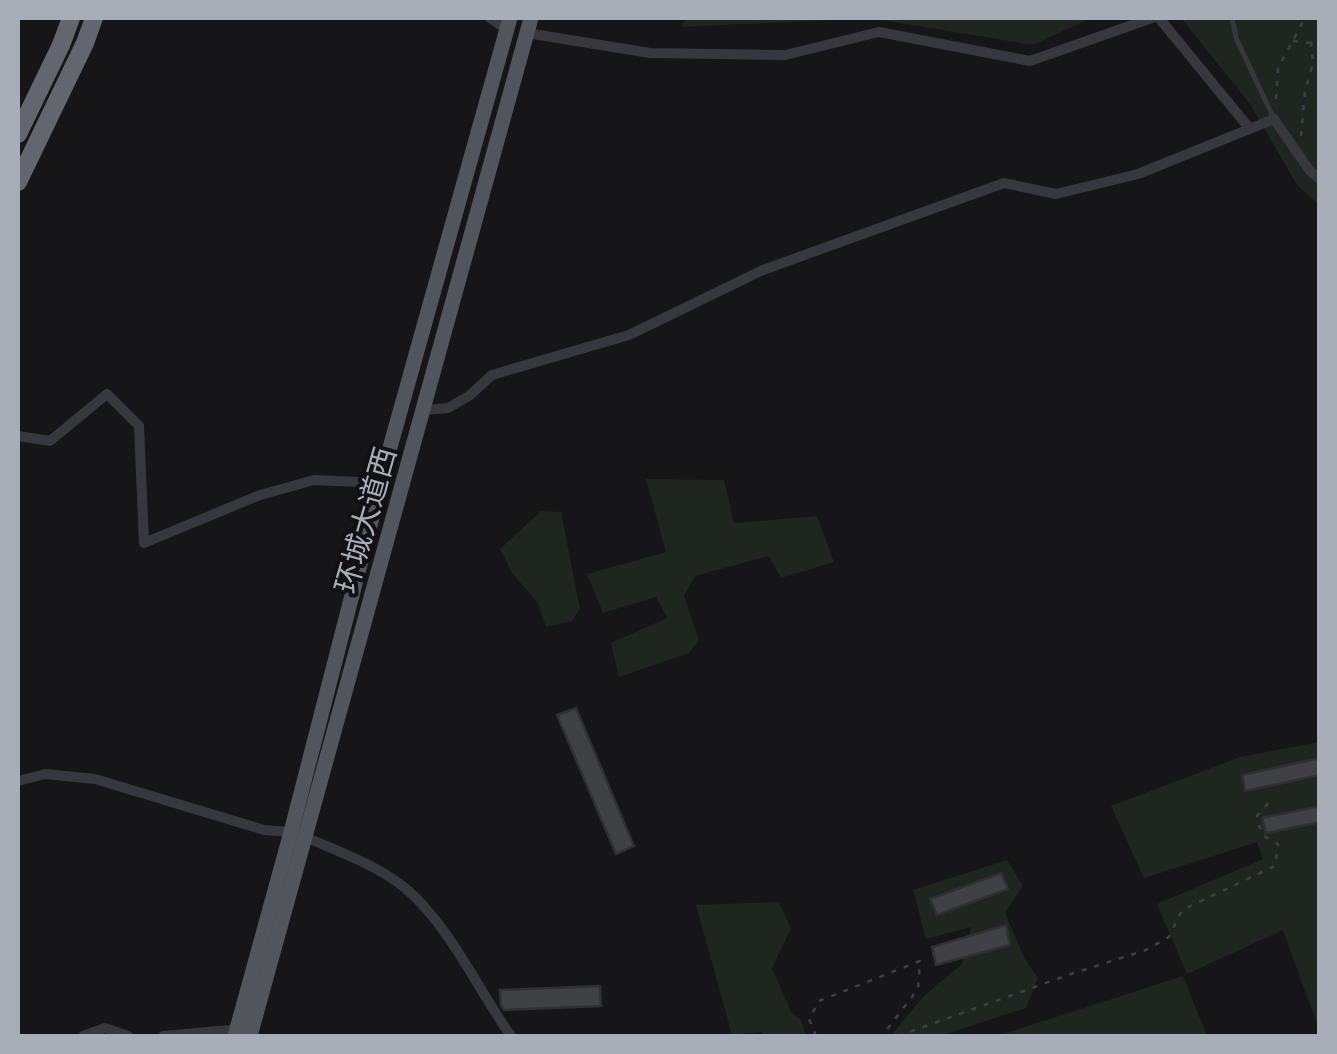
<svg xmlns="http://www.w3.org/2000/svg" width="1337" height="1054" font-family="'Archivo Narrow','Noto Sans SC',sans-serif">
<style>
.green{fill:#1e261f}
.building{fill:#404145;stroke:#303034;stroke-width:2.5}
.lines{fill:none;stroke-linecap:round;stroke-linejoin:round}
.path{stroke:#3d3f44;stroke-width:2.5;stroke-dasharray:5 8;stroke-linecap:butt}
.lane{stroke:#37383d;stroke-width:5}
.street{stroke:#37383d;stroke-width:10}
.primary{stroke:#53555c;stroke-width:15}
.highway{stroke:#63666e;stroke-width:18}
.labels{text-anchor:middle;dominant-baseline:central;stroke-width:8;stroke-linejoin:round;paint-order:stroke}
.street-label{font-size:30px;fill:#a8adb8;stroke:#111113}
</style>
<rect width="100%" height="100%" fill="#161618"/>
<!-- green -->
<g class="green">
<polygon points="686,18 1091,18 1033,45 870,18 681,27"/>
<polygon points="1181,18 1319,18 1319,205 1297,185 1250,104"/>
<polygon points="646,479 724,480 734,523 817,516 834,562 781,578 769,556 695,576 684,596 699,640 689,653 619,677 611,643 667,618 656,597 603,613 587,574 666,552"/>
<polygon points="541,511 561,512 580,609 572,621 546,627 538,603 512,573 500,549"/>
<polygon points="1319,742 1319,1029 1283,930 1187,974 1157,904 1263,859 1257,842 1144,878 1111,806 1240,757"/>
<polygon points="1007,860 1023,886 1005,913 1025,959 1038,978 1026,1008 940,1036 892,1034 925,995 962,964 971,927 926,939 913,890"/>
<polygon points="779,902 791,929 772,968 791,1012 801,1020 806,1036 764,1036 762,1032 732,1035 696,905"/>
<polygon points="1183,976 1207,1036 997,1036"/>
</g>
<!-- building -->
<g class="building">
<polygon points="576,708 634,846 616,854 557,715"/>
<polygon points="1320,758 1320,775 1245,791 1242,775"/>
<polygon points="1320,806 1320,822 1266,833 1262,818"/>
<polygon points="1001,873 1008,889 937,915 930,899"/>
<polygon points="1006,925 1010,945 936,965 932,947"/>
<polygon points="600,986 601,1006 504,1010 501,1005 500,990"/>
</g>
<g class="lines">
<!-- path -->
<g class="path">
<polyline points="1293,41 1310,43"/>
<polyline points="1276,99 1278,68 1305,18"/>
<polyline points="1301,136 1305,91 1313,63 1311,43 1320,35"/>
<polyline points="816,1036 809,1019 819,1001 920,961 918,989 882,1036"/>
<polyline points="898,1036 1071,974 1146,950 1169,937 1182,910 1275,866 1278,844 1262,835 1257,816 1271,800"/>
</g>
<!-- lane -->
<polyline class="lane" points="1232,18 1236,38 1274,119"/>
<!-- street -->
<g class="street">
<polyline points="490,18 507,30"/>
<polyline points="1159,18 1250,129"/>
<polyline points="527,33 650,53 785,55 879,32 1030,61 1152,18"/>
<polyline points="424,410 448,408 469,396 492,375 629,335 763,270 1004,183 1056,194 1138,174 1274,119 1310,171 1320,179"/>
<polyline points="18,436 50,441 107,394 139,426 144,543 260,495 314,480 381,483"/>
<polyline points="18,781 45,774 95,779 264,830 291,832"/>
<path d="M305,837C340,852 386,868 414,896C454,935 479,991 511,1036"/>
<polyline points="83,1036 105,1028 128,1036"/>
<polyline points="163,1036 241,1029"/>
</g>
<!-- primary -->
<g class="primary">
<polyline points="235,1036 291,832 391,444 510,18"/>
<polyline points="250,1036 531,18"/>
</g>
<!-- highway -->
<g class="highway">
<polyline points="18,134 61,45 71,18"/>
<polyline points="18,182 85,43 94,18"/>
</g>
</g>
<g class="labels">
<!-- street labels -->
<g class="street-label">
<text transform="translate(365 520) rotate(-74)">环城大道西</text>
</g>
</g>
<!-- border -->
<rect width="1337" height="1054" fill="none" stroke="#a8adb8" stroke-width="40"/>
</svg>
